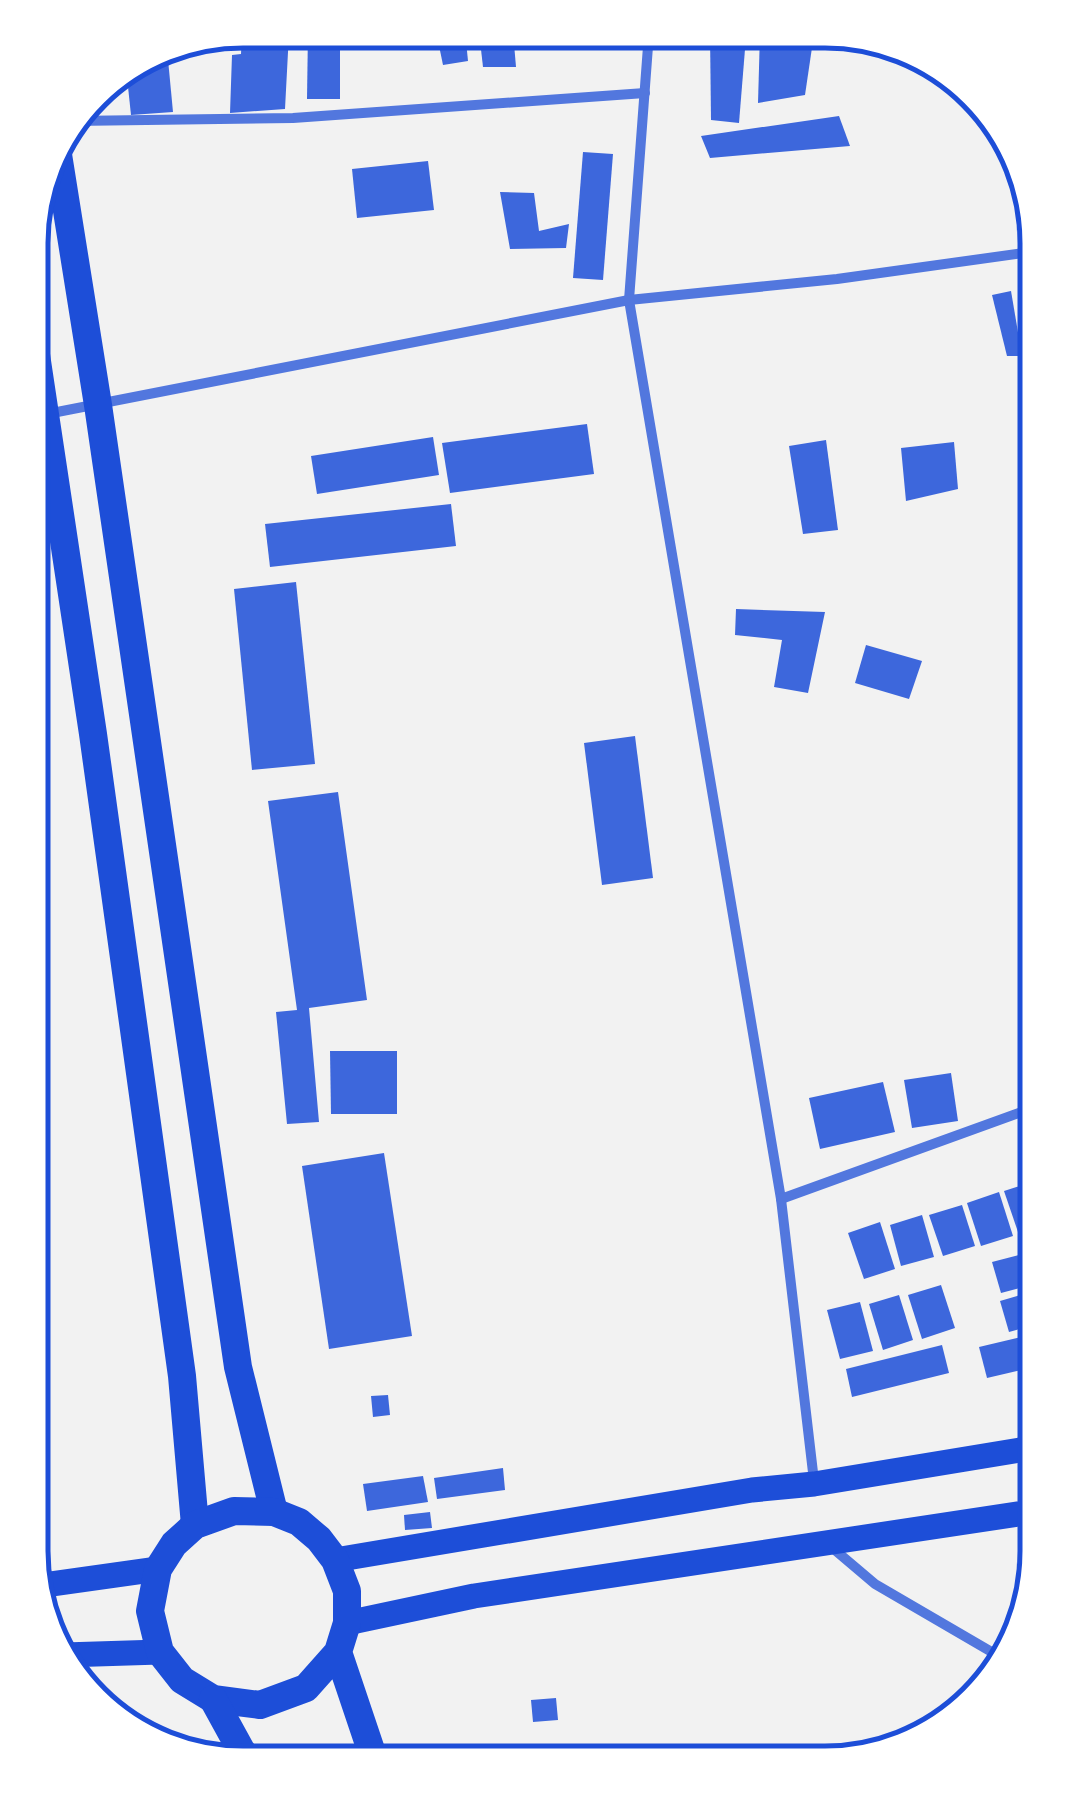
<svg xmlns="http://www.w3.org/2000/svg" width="1068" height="1793" font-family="Overpass,sans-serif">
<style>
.building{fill:#3d67dc}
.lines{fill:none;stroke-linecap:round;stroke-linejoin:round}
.minor{stroke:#5277de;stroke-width:10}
.primary{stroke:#1d4ed8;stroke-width:25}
.trunk{stroke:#1d4ed8;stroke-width:28}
.rim{fill:none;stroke:#1d4ed8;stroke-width:5}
</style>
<rect width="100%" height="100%" fill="#f2f2f2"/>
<!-- building -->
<g class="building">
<polygon points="308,30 340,31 340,99 307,99"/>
<polygon points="242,31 289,33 285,109 230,113 232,55 241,54"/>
<polygon points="436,31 465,31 468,61 443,65"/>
<polygon points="479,32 513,32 516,67 483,67"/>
<polygon points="710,33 729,33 746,37 739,123 711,120"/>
<polygon points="760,33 814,34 805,95 758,103"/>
<polygon points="167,49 173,112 131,115 126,68 155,50"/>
<polygon points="839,116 850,146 710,158 701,136"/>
<polygon points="583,152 613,154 603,280 573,278"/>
<polygon points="428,161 434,210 357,218 352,169"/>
<polygon points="500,192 534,193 539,231 569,224 566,248 510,249"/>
<polygon points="1011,291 1022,356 1007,356 992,295"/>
<polygon points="587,424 594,474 450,493 442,443"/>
<polygon points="433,437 439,475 317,494 311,456"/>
<polygon points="826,440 838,530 803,534 789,446"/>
<polygon points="954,442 958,489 906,501 901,448"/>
<polygon points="451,504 456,546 270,567 265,524"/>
<polygon points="296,582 315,764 252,770 234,589"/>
<polygon points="736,609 825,612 808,693 774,687 782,640 735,635"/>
<polygon points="866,645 922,661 909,699 855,683"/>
<polygon points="1033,711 1038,712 1038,769 1031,769"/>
<polygon points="635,736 653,878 602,885 584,743"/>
<polygon points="1038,784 1038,846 1035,846 1027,786"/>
<polygon points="338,792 367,1000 309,1008 319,1122 287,1124 276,1012 297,1010 268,801"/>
<polygon points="330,1051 397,1051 397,1114 331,1114"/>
<polygon points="951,1073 958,1121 912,1128 904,1080"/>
<polygon points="883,1082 895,1132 820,1149 809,1098"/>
<polygon points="384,1153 412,1336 329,1349 302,1166"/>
<polygon points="1035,1181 1038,1189 1038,1229 1019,1235 1004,1191"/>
<polygon points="999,1192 1013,1236 981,1246 967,1203"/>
<polygon points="962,1205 975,1246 943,1256 929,1215"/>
<polygon points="922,1215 934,1257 901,1266 890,1225"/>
<polygon points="880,1222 895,1269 864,1279 848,1233"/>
<polygon points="1038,1250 1038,1283 1001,1293 992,1262"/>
<polygon points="941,1285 955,1328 922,1339 908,1295"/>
<polygon points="1038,1290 1038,1324 1009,1332 1000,1301"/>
<polygon points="899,1295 913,1340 883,1350 869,1304"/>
<polygon points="860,1302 873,1351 840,1359 827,1310"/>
<polygon points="1038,1333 1038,1366 987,1378 979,1347"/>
<polygon points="942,1345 949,1373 852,1397 846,1369"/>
<polygon points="388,1395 390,1415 373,1417 371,1396"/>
<polygon points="503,1468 505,1490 437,1499 434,1478"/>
<polygon points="423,1476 428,1502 367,1511 363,1484"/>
<polygon points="430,1512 432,1528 405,1530 404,1515"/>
<polygon points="556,1698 558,1720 533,1722 531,1700"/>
</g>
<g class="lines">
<!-- minor -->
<g class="minor">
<polyline points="649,33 629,300 781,1199 814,1481"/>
<polyline points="73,121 293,118 645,93"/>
<polyline points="47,414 629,300 837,279 1038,251"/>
<polyline points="781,1199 1038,1106"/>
<polyline points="829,1545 875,1584 1002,1658"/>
</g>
<!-- primary -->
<g class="primary">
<polyline points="335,1560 752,1490 814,1484 1038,1447"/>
<polyline points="37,1586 158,1569"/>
<polyline points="347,1623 474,1596 1038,1511"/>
<polyline points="64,1655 160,1652"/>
</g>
<!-- trunk -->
<g class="trunk">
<polyline points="56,142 98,405 238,1367 274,1512"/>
<polyline points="32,328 93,734 182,1376 195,1525"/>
<polyline points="338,1652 306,1688 260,1705 213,1699 182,1680 160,1652 150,1611 158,1569 174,1544 195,1525 234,1511 274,1512 299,1522 319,1539 335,1560 347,1591 347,1623 338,1652 375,1762"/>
<polyline points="213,1699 241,1750 250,1761"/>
</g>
</g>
<!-- crop -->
<path d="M0 0H1068V1793H0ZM243 48H825A195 195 0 0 1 1020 243V1551A195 195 0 0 1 825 1746H243A195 195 0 0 1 48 1551V243A195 195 0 0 1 243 48Z" fill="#fff" fill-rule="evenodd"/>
<path class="rim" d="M243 48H825A195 195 0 0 1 1020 243V1551A195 195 0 0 1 825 1746H243A195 195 0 0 1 48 1551V243A195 195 0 0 1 243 48Z"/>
</svg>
